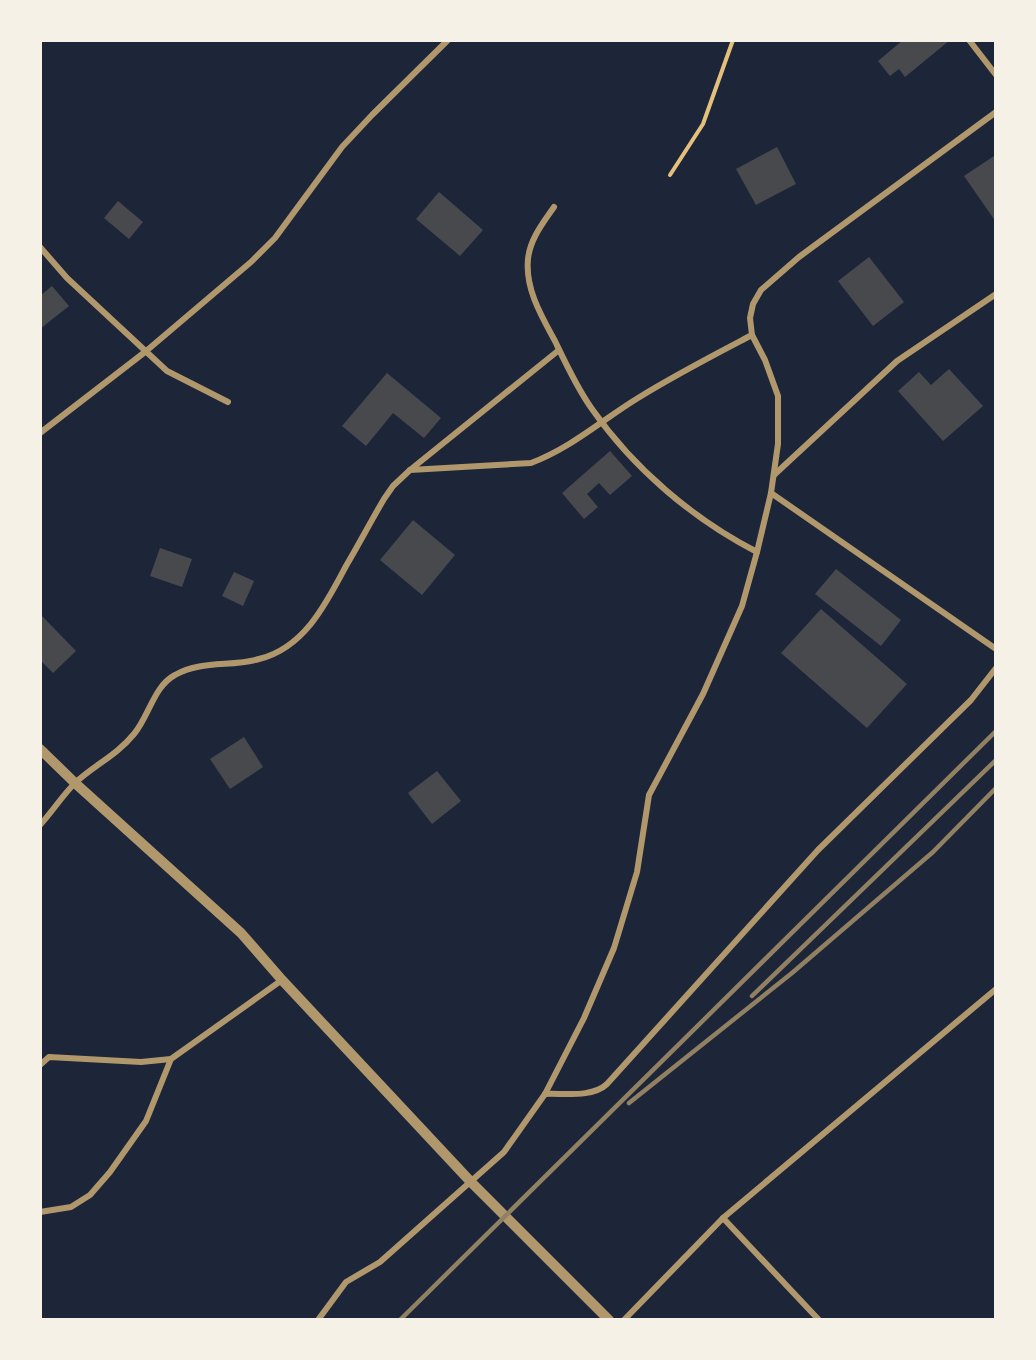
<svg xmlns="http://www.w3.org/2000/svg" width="1036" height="1360" font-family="Figtree,sans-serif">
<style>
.green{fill:#1d2539}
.building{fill:#48494c}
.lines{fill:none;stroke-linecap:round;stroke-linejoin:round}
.path{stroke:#e5c07b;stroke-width:4}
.minor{stroke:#b1986c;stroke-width:6}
.tertiary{stroke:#b1986c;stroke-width:10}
.rail{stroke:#918062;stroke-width:4.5}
</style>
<rect width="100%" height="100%" fill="#14213d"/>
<!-- green -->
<rect class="green" x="41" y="41" width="954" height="1278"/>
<!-- building -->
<g class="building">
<polygon points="903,40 950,40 905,77 899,69 890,76 878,61"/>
<polygon points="777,147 796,184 756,205 736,169"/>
<polygon points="994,156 996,158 996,222 964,176"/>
<polygon points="439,192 483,230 460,256 416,219"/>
<polygon points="118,201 143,222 129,239 104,218"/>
<polygon points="869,257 904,302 873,326 838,281"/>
<polygon points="52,286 69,306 40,329 40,296"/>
<polygon points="949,369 983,406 943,441 898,391 919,372 931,385"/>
<polygon points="387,373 441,418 424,438 393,413 366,446 342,426"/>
<polygon points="610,451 632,476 610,495 599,483 587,494 598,507 584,519 562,493"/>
<polygon points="413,520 455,555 422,595 380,560"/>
<polygon points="160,548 192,559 182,587 150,576"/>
<polygon points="836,569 901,620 881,646 815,594"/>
<polygon points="234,572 254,581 243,606 222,596"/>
<polygon points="821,609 907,684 867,728 781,653"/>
<polygon points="42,616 76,651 53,673 40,660 40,617"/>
<polygon points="244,737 263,767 230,789 210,759"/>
<polygon points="437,771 461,801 432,824 408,793"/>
</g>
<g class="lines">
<!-- path -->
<polyline class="path" points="670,175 703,124 733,40"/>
<!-- minor -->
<g class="minor">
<polyline points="969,40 996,75"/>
<path d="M554,207C543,223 530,239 528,259C525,289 542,317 555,341C566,364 577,388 592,409C634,469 693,519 757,552"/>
<polyline points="40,247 67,278 167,371 228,402"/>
<polyline points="40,433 145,352 251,262 275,238 342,147 372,115 448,40"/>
<path d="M410,470L531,463C571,448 602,420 638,398C675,375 714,355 752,335"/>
<polyline points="774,475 897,361 996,294"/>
<polyline points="771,493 996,649"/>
<path d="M40,825C52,812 62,796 75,783C94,765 116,756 134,734C149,716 154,686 175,675C201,660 232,667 259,659C304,648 326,604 346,566C359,544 371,521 384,499L393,486L410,470L559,350"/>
<polyline points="40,1065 49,1057 141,1062 171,1059 282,980"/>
<path d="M545,1094C564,1093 592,1098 607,1084L818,850L971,700L996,668"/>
<polyline points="40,1212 71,1207 90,1195 110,1172 146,1121 171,1059"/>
<polyline points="723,1218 819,1320"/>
<polyline points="318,1320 346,1282 380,1262 504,1152 545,1094 584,1018 614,948 637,872 649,795 703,694 742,606 757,552 771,493 778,444 778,396 765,360 752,335 750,318 753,304 761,290 799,257 996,112"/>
<polyline points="624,1320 723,1218 996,989"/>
</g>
<!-- tertiary -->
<polyline class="tertiary" points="40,749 75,783 241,933 282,980 470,1181 609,1320"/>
<!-- rail -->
<g class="rail">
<polyline points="752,996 996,760"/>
<polyline points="629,1103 792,973 933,852 996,788"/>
<polyline points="400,1320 996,731"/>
</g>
</g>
<!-- border -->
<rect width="1036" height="1360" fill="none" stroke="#f6f1e7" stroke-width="84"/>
</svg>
